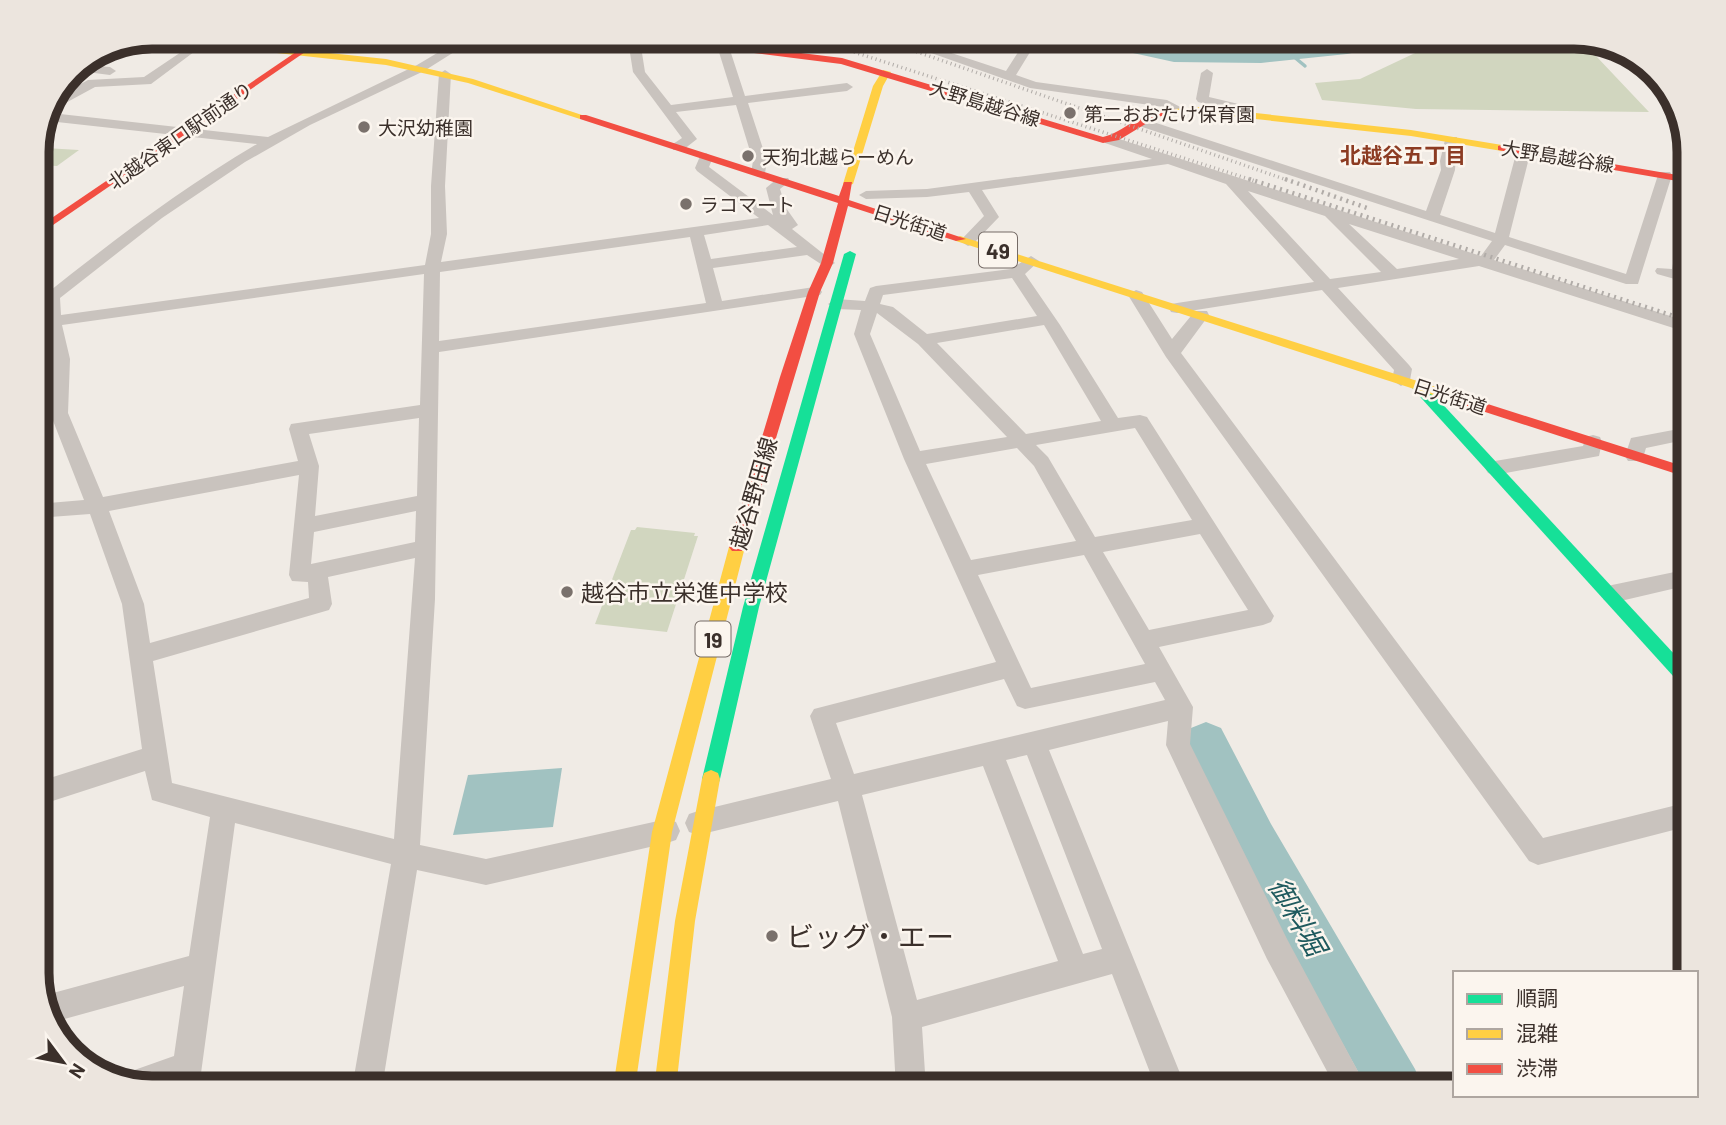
<svg xmlns="http://www.w3.org/2000/svg" width="1726" height="1125" font-family="Barlow,'Noto Sans JP',sans-serif">
<style>
.green{fill:#d1d6bf}
.water{fill:#a1c2c1}
.lines{fill:none;stroke-linecap:round;stroke-linejoin:round}
.stream{stroke:#a1c2c1;stroke-width:3.5}
.river{fill:#a1c2c1;fill-rule:evenodd}
.street{fill:#c9c3be;fill-rule:evenodd}
.fast{fill:#16e098;fill-rule:evenodd}
.slow{fill:#ffcf43;fill-rule:evenodd}
.jam{fill:#f24e42;fill-rule:evenodd}
.rail-far1{stroke:#b1aca8;stroke-width:3.5;stroke-dasharray:1 3.5;stroke-linecap:butt}
.rail{stroke:#b1aca8;stroke-width:4.5;stroke-dasharray:2 4.5;stroke-linecap:butt}
.poi-dot{fill:#7a716c;stroke:#fbf5ee;stroke-width:2.5}
.labels{text-anchor:middle;dominant-baseline:central;stroke-width:5;stroke-linejoin:round;paint-order:stroke}
.far-street-label{font-size:19px;fill:#3b302b;stroke:#fbf5ee}
.far-poi-label{font-size:19px;fill:#3b302b;stroke:#fbf5ee;text-anchor:start}
.far-neighbourhood-label{font-size:21px;font-weight:bold;fill:#8c3b22;stroke:#fbf5ee}
.shield{fill:#fbf5ee;stroke:#756b66;stroke-width:2}
.shield-label{font-size:21px;font-weight:bold;fill:#3b302b}
.street-label{font-size:23px;fill:#3b302b;stroke:#fbf5ee}
.poi-label{font-size:23px;fill:#3b302b;stroke:#fbf5ee;text-anchor:start}
.near-water-label{font-size:28px;font-style:italic;fill:#1f5a5e;stroke:#fbf5ee}
.near-poi-label{font-size:28px;fill:#3b302b;stroke:#fbf5ee;text-anchor:start}
.rim{fill:none;stroke:#3b302b;stroke-width:9}
</style>
<rect width="100%" height="100%" fill="#f0ebe5"/>
<!-- green -->
<g class="green">
<polygon points="1449,37 1579,38 1649,112 1416,109 1322,100 1315,83 1360,79"/>
<polygon points="44,148 45,148 79,150 57,166 37,165 44,157 37,154"/>
<polygon points="637,527 695,533 694,536 698,536 667,632 595,624 631,530 635,530"/>
</g>
<!-- water -->
<g class="water">
<polygon points="1078,37 1133,37 1219,49 1283,44 1302,37 1399,37 1385,46 1347,54 1261,63 1174,62 1101,46"/>
<polygon points="562,768 553,827 453,835 468,775"/>
</g>
<g class="lines">
<!-- stream -->
<polyline class="stream" points="1293,56 1305,66"/>
<!-- river -->
<polygon class="river" points="1206,722 1221,728 1271,824 1415,1069 1423,1088 1367,1088 1239,856 1185,741 1191,728"/>
<!-- street -->
<g class="street">
<path d="M464,37H478L424,71L310,125L245,162L162,218L60,298L61,315L425,265L431,234V186L439,74L445,70L451,74L445,186L447,234L441,262L759,218L697,171L695,168L701,154L706,153L713,157L709,167L773,215L766,188L778,178H788L790,181L780,189L786,208L798,225L792,229L835,263L827,268L807,255L713,268L722,301L814,287L820,289L822,292L820,295L439,352L435,599L420,845L486,859L667,819L676,822L680,831L676,840L667,843L486,885L417,870L382,1088H352L391,864L235,823L199,1088H152L124,1080L126,1073L174,1056L184,986L50,1023L42,996L189,956L210,817L152,800L145,771L37,806V782L142,749L122,604L90,514L37,518V504L84,500L50,413L52,359L46,327L37,328V318L45,317L44,297L46,294C114,240 182,188 257,144L48,121L51,113L268,137L417,65ZM768,225L797,247L711,259L704,235ZM690,237L706,303L439,341L440,272ZM424,274L420,405L291,424L289,429L298,461L103,497L68,413L70,359L62,325ZM419,418L417,496L315,516L319,466L309,434ZM299,475L289,575L292,581L308,582L309,598L150,643L144,604L109,511ZM416,511L415,542L311,564L314,532ZM415,558L394,839L172,783L153,661L329,610L332,604L328,577Z"/>
<polygon points="731,37 743,37 730,50 745,96 847,83 853,87 847,91 748,103 767,161 765,173 758,177 751,173 753,161 736,105 676,112 697,139 683,150 673,150 673,144 682,138 633,72 630,53 636,49 642,53 645,72 671,105 733,97 718,49"/>
<polygon points="886,37 903,37 1006,71 1022,46 1003,37 1019,37 1035,44 1016,75 1036,82 1167,100 1186,110 1180,114 1164,107 1030,88"/>
<polygon points="202,38 208,41 206,43 151,84 95,87 60,106 54,106 59,96 88,80 144,77"/>
<polygon points="83,65 110,67 116,71 110,75 71,70"/>
<polygon points="1207,69 1213,73 1209,97 1247,106 1254,114 1253,117 1243,117 1237,112 1198,102 1196,99 1201,73"/>
<path d="M1141,118L1426,211L1441,170L1440,161L1445,140L1447,137H1457L1455,170L1440,215L1495,233L1517,150L1519,147H1529L1531,150L1509,237L1626,274L1658,175L1660,172H1670L1672,175L1638,284H1626L1505,245L1494,260L1689,322V333L1479,266L1338,288L1409,365L1412,369L1410,380L1401,386L1392,380L1394,370L1322,290L1177,313L1171,312L1169,308L1171,304L1177,303L1314,282L1226,184L1168,164L982,190L999,217L973,244L968,246L960,241L984,216L969,192L927,197L866,199L859,195L866,191L927,189L1152,159L1105,143V137L1110,136L1481,256L1492,241L1136,125V119ZM1248,191L1325,216L1381,272L1330,279ZM1349,224L1459,259L1397,269Z"/>
<polygon points="1683,247 1689,250 1689,283 1657,274 1655,271 1657,268 1672,269 1675,252"/>
<path d="M1031,256L1039,261L1025,274L1060,325L1118,418L1140,415L1147,417L1274,616L1271,622L1263,625L1159,647L1193,707L1190,744L1287,939L1367,1088H1336L1267,959L1166,745L1168,721L1049,750L1186,1088H1156L1112,974L922,1027L926,1088H896L892,1017L838,801L698,835L689,832L685,823L689,814L698,811L831,779L810,716L814,709L996,662L904,459L854,334L861,310L836,309L828,304L836,299L865,301L870,288L876,286L1011,269ZM1012,278L1037,316L927,334L893,307L880,304L883,295ZM877,313L918,344L1007,437L920,451L870,334ZM1044,325L1101,421L1026,434L937,343ZM1135,428L1192,520L1095,537L1048,457L1036,445ZM1017,448L1034,466L1076,541L971,560L926,464ZM1200,534L1248,610L1149,630L1103,552ZM1084,555L1145,664L1031,688L978,575ZM1004,679L1017,706L1025,709L1155,682L1165,700L854,774L836,723ZM1027,755L1102,949L1083,954L1006,760ZM983,766L1058,961L917,1000L862,795Z"/>
<polygon points="1136,290 1142,292 1172,339 1195,311 1207,311 1209,315 1181,353 1543,838 1689,802 1689,826 1538,865 1529,861 1166,357 1128,295"/>
<polygon points="1689,427 1689,439 1646,448 1642,461 1628,461 1625,456 1631,438"/>
<polygon points="1593,435 1600,437 1602,442 1599,456 1495,475 1488,473 1485,468 1488,463 1495,461 1583,446 1586,437"/>
<polygon points="1689,569 1689,585 1612,603 1604,600 1601,594 1604,588 1612,585"/>
</g>
<!-- fast -->
<g class="fast">
<polygon points="850,251 856,254 759,607 720,779 718,785 711,788 704,785 702,779 743,607 844,254"/>
<polygon points="1418,382 1423,383 1689,670 1689,689 1683,687 1413,389 1411,386"/>
</g>
<!-- slow -->
<g class="slow">
<polygon points="155,37 180,37 386,59 473,79 588,117 580,119 468,83 386,65 159,40"/>
<polygon points="883,70 891,72 883,86 853,184 844,186 843,184 873,86"/>
<polygon points="1200,107 1411,130 1502,145 1507,148 1502,151 1411,136 1200,113 1175,115 1170,112 1175,109"/>
<polygon points="960,236 1452,392 1454,395 1452,398 1442,398 956,241 954,239"/>
<polygon points="737,541 745,547 672,832 635,1088 613,1088 652,832 729,547"/>
<polygon points="711,770 718,773 720,779 695,921 676,1088 654,1088 675,921 702,779 704,773"/>
</g>
<!-- jam -->
<g class="jam">
<polygon points="318,37 327,37 37,236 37,228"/>
<path d="M646,37H669L842,58L1103,137C1126,133 1156,97 1180,112L1157,117L1119,140L1103,143L841,64L650,40Z"/>
<polygon points="580,115 586,115 839,196 844,182 852,182 849,200 966,239 956,241 848,206 833,263 820,292 742,551 732,551 729,547 780,377 808,292 821,263 838,203 580,119"/>
<polygon points="1502,145 1689,177 1689,183 1498,150 1498,146"/>
<polygon points="1447,391 1689,468 1689,478 1442,398 1440,395"/>
</g>
<!-- rail-far1 -->
<g class="rail-far1">
<polyline points="807,37 1255,181"/>
<polyline points="874,37 1290,181"/>
</g>
<!-- rail -->
<g class="rail">
<polyline points="1249,179 1689,321"/>
<polyline points="1285,179 1370,209"/>
</g>
</g>
<!-- markers -->
<g class="poi-dot">
<circle cx="1070" cy="113" r="7"/>
<circle cx="364" cy="127" r="7"/>
<circle cx="748" cy="156" r="7"/>
<circle cx="686" cy="204" r="7"/>
<circle cx="567" cy="592" r="7"/>
<circle cx="772" cy="936" r="7"/>
</g>
<g class="labels">
<!-- far-street labels -->
<g class="far-street-label">
<text transform="translate(985 103) rotate(17)">大野島越谷線</text>
<text transform="translate(180 135) rotate(-35)">北越谷東口駅前通り</text>
<text transform="translate(1558 156) rotate(9)">大野島越谷線</text>
<text transform="translate(910 222) rotate(18)">日光街道</text>
<text transform="translate(1450 396) rotate(18)">日光街道</text>
</g>
<!-- far-poi labels -->
<g class="far-poi-label">
<text x="1084" y="113">第二おおたけ保育園</text>
<text x="378" y="127">大沢幼稚園</text>
<text x="762" y="156">天狗北越らーめん</text>
<text x="700" y="204">ラコマート</text>
</g>
<!-- far-neighbourhood labels -->
<g class="far-neighbourhood-label">
<text x="1403" y="154">北越谷五丁目</text>
</g>
<!-- shield labels -->
<g class="shield">
<rect x="979" y="232.5" width="38" height="35" rx="5"/>
<rect x="695.5" y="621.5" width="35" height="35" rx="5"/>
</g>
<g class="shield-label">
<text x="998" y="250">49</text>
<text x="713" y="639">19</text>
</g>
<!-- street labels -->
<g class="street-label">
<text transform="translate(753 493) rotate(-74)">越谷野田線</text>
</g>
<!-- poi labels -->
<g class="poi-label">
<text x="581" y="592">越谷市立栄進中学校</text>
</g>
<!-- near-water labels -->
<g class="near-water-label">
<text transform="translate(1298 916) rotate(60)">御料堀</text>
</g>
<!-- near-poi labels -->
<g class="near-poi-label">
<text x="786" y="936">ビッグ・エー</text>
</g>
</g>
<!-- crop -->
<path d="M0 0H1726V1125H0ZM152 49H1574A103 103 0 0 1 1677 152V973A103 103 0 0 1 1574 1076H152A103 103 0 0 1 49 973V152A103 103 0 0 1 152 49Z" fill="#ece5de" fill-rule="evenodd"/>
<path class="rim" d="M152 49H1574A103 103 0 0 1 1677 152V973A103 103 0 0 1 1574 1076H152A103 103 0 0 1 49 973V152A103 103 0 0 1 152 49Z"/>
<!-- legend -->
<rect x="1453" y="971" width="245" height="126" fill="#fbf5ee" stroke="#aea6a0" stroke-width="2"/>
<rect x="1467" y="994" width="35" height="10" fill="#16e098" stroke="#aea6a0" stroke-width="2"/>
<text x="1516" y="1006" font-size="21" fill="#3b302b">順調</text>
<rect x="1467" y="1029" width="35" height="10" fill="#ffcf43" stroke="#aea6a0" stroke-width="2"/>
<text x="1516" y="1041" font-size="21" fill="#3b302b">混雑</text>
<rect x="1467" y="1064" width="35" height="10" fill="#f24e42" stroke="#aea6a0" stroke-width="2"/>
<text x="1516" y="1076" font-size="21" fill="#3b302b">渋滞</text>
<!-- north arrow -->
<g transform="translate(63 1062) rotate(122)" stroke="#fbf5ee" stroke-width="5" paint-order="stroke">
<path d="M0-5L12 26L0 18L-12 26Z" fill="#3b302b"/>
<text y="-10" font-size="19" font-weight="bold" text-anchor="middle" fill="#3b302b">N</text>
</g>
</svg>
